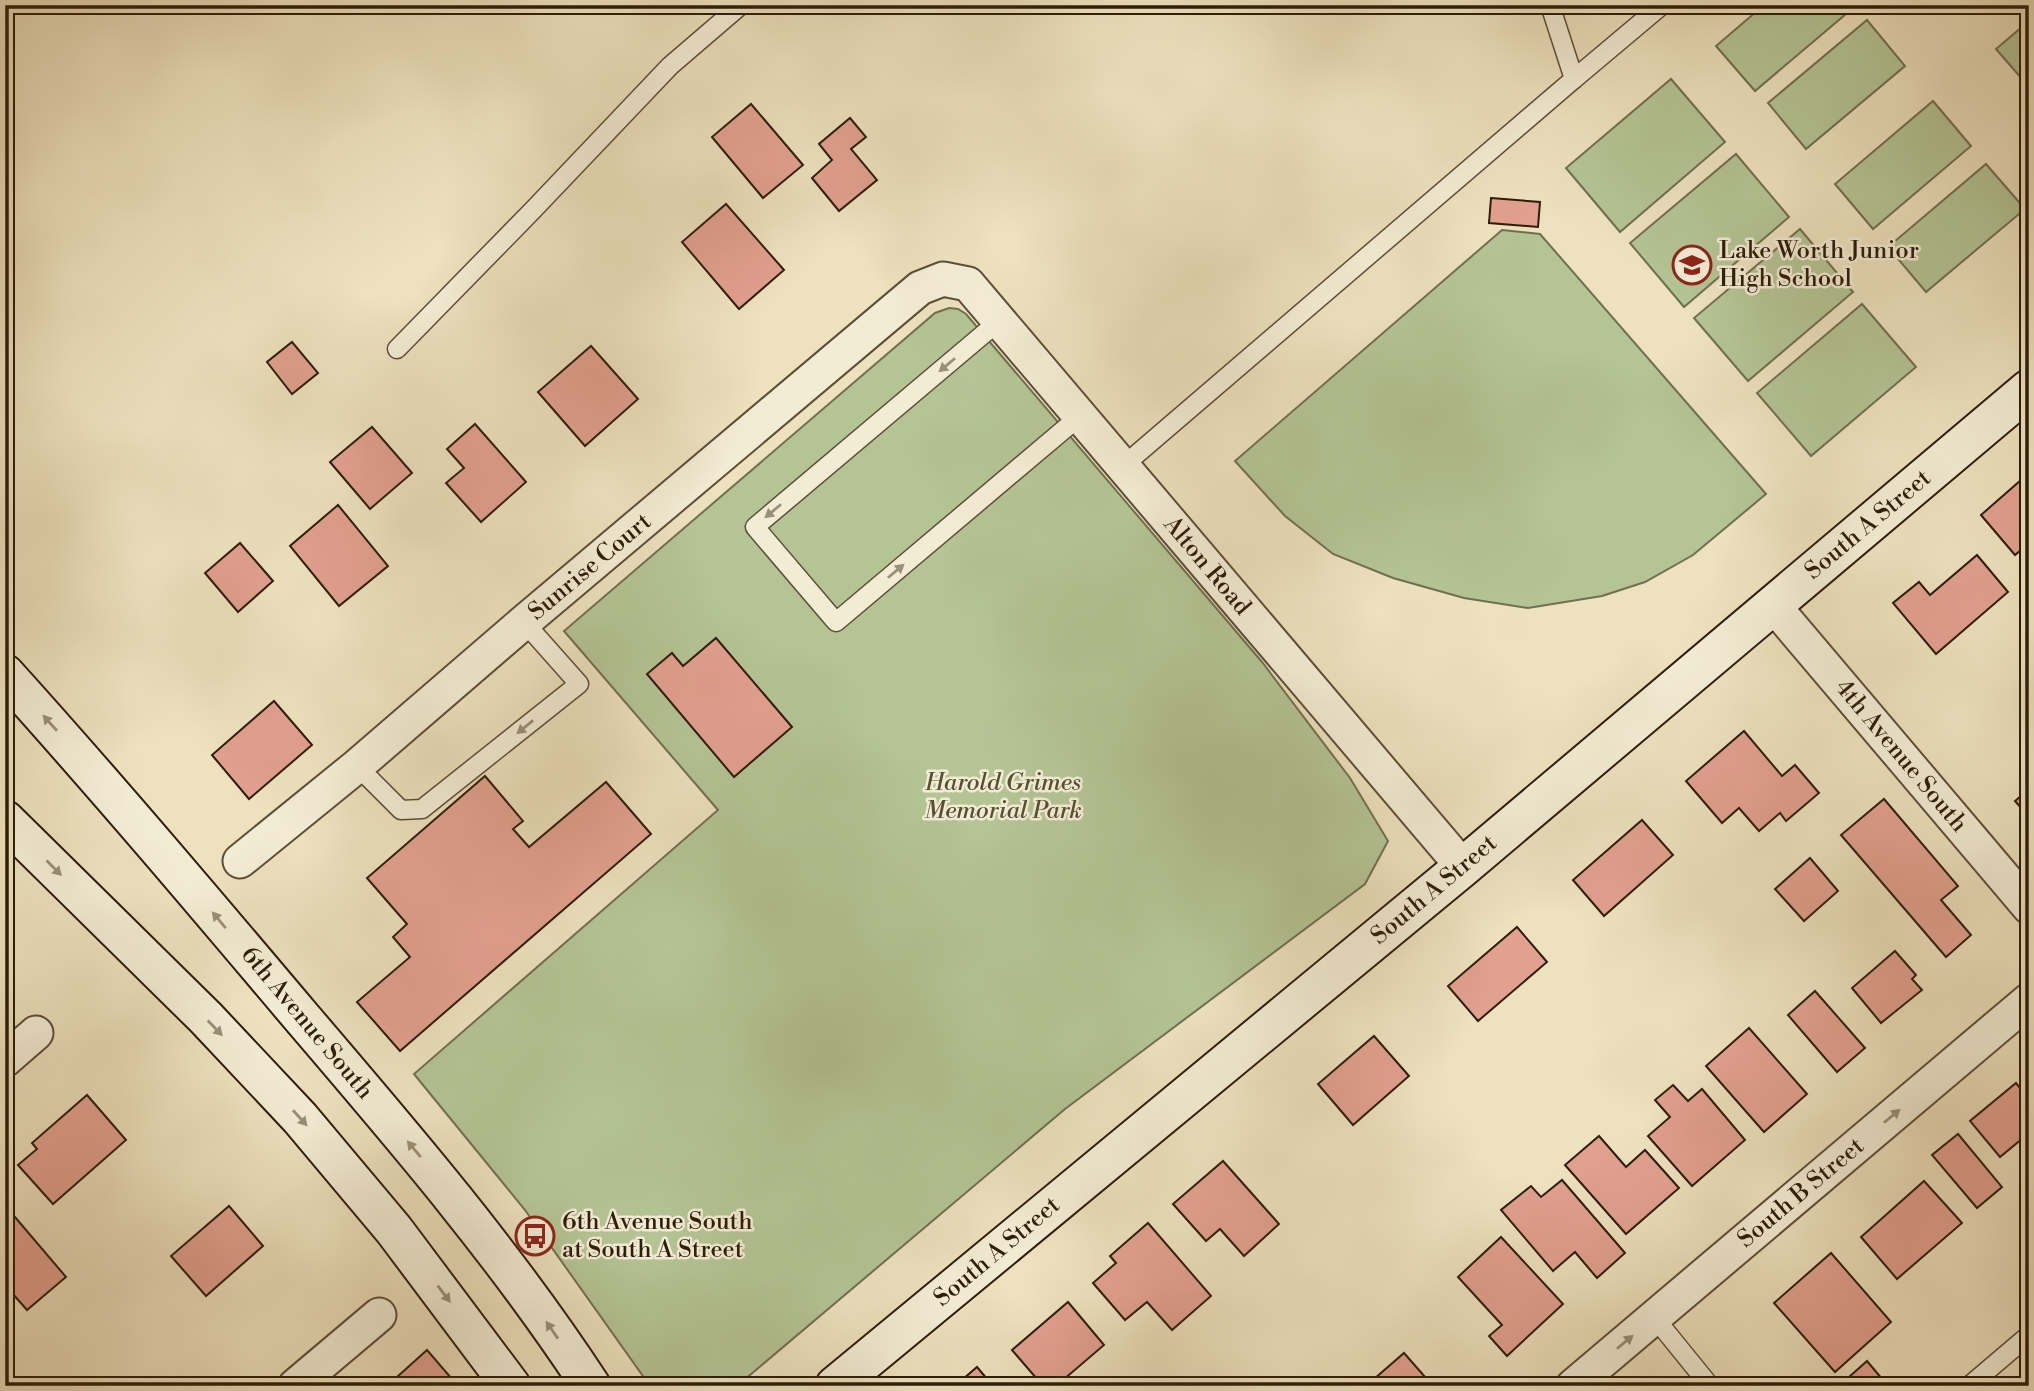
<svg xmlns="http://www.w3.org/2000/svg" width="2034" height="1391" font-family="'Libre Bodoni',serif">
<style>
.green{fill:#b4c495;stroke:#70704f;stroke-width:2}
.building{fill:#e2a08f;stroke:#2d1d09;stroke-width:2}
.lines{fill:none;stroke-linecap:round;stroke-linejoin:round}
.lane-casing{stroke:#5d4e36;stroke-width:21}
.street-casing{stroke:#5d4e36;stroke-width:37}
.secondary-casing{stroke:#2d1d09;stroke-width:42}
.lane{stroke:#f3ecd5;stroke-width:18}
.street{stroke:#f3ecd5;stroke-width:33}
.secondary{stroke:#f3ecd5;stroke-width:38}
.oneway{fill:#9a8f79}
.labels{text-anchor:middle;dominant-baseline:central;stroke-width:5;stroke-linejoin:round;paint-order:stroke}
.poi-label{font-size:24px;fill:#2d1d09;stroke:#f3ecd5;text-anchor:start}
.street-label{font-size:24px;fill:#2d1d09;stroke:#f3ecd5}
.park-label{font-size:24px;font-style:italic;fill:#564f33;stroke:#f3ecd5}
</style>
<rect width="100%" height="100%" fill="#ede1be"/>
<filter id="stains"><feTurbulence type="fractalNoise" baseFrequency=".00286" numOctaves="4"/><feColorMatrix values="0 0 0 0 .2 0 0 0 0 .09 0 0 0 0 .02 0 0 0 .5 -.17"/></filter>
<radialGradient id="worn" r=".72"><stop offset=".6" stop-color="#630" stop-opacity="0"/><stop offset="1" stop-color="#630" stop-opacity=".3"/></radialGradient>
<!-- green -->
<g class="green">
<polygon points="1764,5 1851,5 1853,8 1755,91 1716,46"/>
<polygon points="1867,20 1905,66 1806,149 1768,103"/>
<polygon points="2029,21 2029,87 1996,49"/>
<polygon points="1671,79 1725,142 1620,232 1566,168"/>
<polygon points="1933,101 1971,146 1873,229 1835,184"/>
<polygon points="1736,154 1789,217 1684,307 1630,243"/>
<polygon points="1986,164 2025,209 1926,292 1888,247"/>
<polygon points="1800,229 1853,292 1748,381 1694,318"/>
<polygon points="1502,230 1540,234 1766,494 1693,555 1645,582 1602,596 1528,608 1464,598 1393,578 1333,554 1285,516 1235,461"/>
<polygon points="1862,304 1916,367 1811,456 1757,393"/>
<polygon points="949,308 958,309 966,314 1262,662 1350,778 1388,841 1365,884 1065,1109 737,1386 650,1386 525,1210 414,1074 718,810 564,631 935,313"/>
</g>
<!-- building -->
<g class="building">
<polygon points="751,104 803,165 763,198 712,137"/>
<polygon points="850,118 866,137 851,149 877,180 839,211 812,178 832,160 819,144"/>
<polygon points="1491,198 1540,202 1538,227 1489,223"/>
<polygon points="726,204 784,270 739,309 682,242"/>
<polygon points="292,342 318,373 292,394 267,362"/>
<polygon points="591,346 638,399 585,446 538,392"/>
<polygon points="475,424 526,482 481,522 446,483 464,468 447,449"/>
<polygon points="372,427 412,473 370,509 330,462"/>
<polygon points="2029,473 2029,543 2015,555 1981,515"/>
<polygon points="338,505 388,566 339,606 290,546"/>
<polygon points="240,543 273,581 238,612 205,573"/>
<polygon points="1977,555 2008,592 1936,654 1893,603 1919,582 1930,595"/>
<polygon points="716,638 792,727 734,777 647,674 672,653 683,666"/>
<polygon points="274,701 312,745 249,799 212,755"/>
<polygon points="1744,731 1782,776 1795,765 1819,793 1786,821 1780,813 1759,831 1739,808 1722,823 1686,781"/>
<polygon points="485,776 523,821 513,829 529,847 606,782 651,834 400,1051 357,1002 410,957 393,937 407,924 367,878"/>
<polygon points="2029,789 2029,817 2015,801"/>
<polygon points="1884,799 1958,886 1941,900 1971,935 1946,957 1841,835"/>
<polygon points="1642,820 1673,855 1604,916 1573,880"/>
<polygon points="1810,858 1838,891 1804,921 1775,889"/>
<polygon points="1517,927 1547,962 1478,1021 1448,986"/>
<polygon points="1895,951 1916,975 1912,979 1922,990 1881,1023 1852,988"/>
<polygon points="1815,991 1865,1048 1837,1072 1788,1015"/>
<polygon points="1749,1028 1807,1094 1764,1132 1706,1066"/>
<polygon points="1374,1036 1409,1076 1353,1125 1318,1084"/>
<polygon points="2016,1083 2029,1099 2029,1133 2000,1157 1970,1121"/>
<polygon points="1673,1085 1688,1101 1702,1089 1745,1140 1692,1186 1648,1136 1670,1117 1655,1100"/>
<polygon points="87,1095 126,1140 53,1204 18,1165 37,1149 32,1143"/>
<polygon points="1958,1134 2002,1187 1977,1208 1932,1155"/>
<polygon points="1599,1136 1626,1167 1645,1150 1679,1188 1626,1234 1565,1165"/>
<polygon points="1223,1161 1279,1224 1244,1256 1220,1229 1206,1241 1173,1204"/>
<polygon points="1562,1180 1625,1253 1597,1278 1575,1252 1553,1271 1501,1210 1531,1186 1541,1197"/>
<polygon points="1924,1181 1962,1223 1897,1279 1861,1237"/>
<polygon points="229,1206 263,1246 206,1296 171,1256"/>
<polygon points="9,1210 66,1277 27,1310 5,1285 5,1247 7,1245 5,1243 5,1213"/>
<polygon points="1148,1223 1211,1296 1172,1330 1147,1302 1125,1320 1093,1283 1116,1263 1110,1256"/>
<polygon points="1501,1237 1563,1304 1507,1356 1489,1336 1502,1325 1458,1277"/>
<polygon points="1831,1253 1891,1322 1835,1372 1774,1303"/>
<polygon points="1068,1302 1104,1345 1056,1386 1043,1386 1012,1350"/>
<polygon points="427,1350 458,1386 387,1386"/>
<polygon points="1404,1353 1433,1386 1366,1386"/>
<polygon points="1867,1361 1888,1386 1839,1386"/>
<polygon points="977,1367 993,1386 955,1386"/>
</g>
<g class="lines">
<defs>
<g id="lane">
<polyline points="1550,5 1574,79 1662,5"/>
<polyline points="999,321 755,527 836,622 1080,416"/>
<polyline points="397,349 533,210 670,66 741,5"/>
<polyline points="1123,466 1574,79"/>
<polyline points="357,766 401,810 422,809 579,684 524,622"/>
<polyline points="1654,1317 1710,1386"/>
<polyline points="1969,1386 2029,1335"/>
</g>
<g id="street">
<polyline points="1773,605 2029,907"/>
<polyline points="240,861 357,766 524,622 920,288 943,279 968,284 1463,867"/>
<polyline points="5,1060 36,1033"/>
<polyline points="295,1386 379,1315"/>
<polyline points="1573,1386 2029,1000"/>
</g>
<g id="secondary">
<path d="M5,674C107,787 205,903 303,1019C404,1137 506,1256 591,1386"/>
<polyline points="5,820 206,1018 300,1118 394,1230 511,1386"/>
<polyline points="835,1386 1463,867 2029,389"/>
</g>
</defs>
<!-- lane casing -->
<use href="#lane" class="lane-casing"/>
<!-- street casing -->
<use href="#street" class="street-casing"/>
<!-- secondary casing -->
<use href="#secondary" class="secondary-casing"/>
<!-- lane -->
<use href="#lane" class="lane"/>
<!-- street -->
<use href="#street" class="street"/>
<!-- secondary -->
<use href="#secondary" class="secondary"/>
</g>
<!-- one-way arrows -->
<defs><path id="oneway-solid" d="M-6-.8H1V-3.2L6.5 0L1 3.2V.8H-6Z" transform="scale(1.75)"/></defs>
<g class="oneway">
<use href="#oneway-solid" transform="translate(947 365) rotate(140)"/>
<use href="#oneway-solid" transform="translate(773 511) rotate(140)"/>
<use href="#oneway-solid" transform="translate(896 571) rotate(-40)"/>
<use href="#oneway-solid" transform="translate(50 723) rotate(-132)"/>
<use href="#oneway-solid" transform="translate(525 727) rotate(141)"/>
<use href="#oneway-solid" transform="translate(54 868) rotate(45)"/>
<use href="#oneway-solid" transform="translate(219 920) rotate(-130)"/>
<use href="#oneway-solid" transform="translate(215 1028) rotate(46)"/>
<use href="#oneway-solid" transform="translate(1892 1116) rotate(-40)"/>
<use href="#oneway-solid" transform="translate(300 1118) rotate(48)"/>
<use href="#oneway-solid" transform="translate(414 1149) rotate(-130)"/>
<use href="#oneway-solid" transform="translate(444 1294) rotate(53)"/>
<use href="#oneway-solid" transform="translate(552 1330) rotate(-125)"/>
<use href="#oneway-solid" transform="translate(1625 1342) rotate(-40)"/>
</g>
<!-- icons -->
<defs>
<symbol id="school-ring" viewBox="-11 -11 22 22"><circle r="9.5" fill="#f3ecd5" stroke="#8f2418" stroke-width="1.5"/><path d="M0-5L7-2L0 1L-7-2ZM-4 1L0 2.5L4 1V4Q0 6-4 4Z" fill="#8f2418"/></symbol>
<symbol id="bus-ring" viewBox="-11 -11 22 22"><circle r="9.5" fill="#f3ecd5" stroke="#8f2418" stroke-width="1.5"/><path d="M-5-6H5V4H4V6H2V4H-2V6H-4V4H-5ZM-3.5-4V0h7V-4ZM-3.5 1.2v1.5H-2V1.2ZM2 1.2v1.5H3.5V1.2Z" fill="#8f2418"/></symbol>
</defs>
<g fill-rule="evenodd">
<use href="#school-ring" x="1670" y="243" width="44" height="44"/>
<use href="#bus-ring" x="513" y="1214" width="44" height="44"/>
</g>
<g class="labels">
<!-- poi labels -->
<g class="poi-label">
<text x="1719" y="251">Lake Worth Junior<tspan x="1719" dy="28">High School</tspan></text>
<text x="562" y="1222">6th Avenue South<tspan x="562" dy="28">at South A Street</tspan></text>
</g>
<!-- street labels -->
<g class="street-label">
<text transform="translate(1868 525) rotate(-40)">South A Street</text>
<text transform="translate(1207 566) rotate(50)">Alton Road</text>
<text transform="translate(590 567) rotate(-40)">Sunrise Court</text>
<text transform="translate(1901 756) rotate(50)">4th Avenue South</text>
<text transform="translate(1434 890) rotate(-40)">South A Street</text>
<text transform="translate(307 1023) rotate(50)">6th Avenue South</text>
<text transform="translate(1801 1193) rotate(-40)">South B Street</text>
<text transform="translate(997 1252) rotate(-40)">South A Street</text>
</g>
<!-- park labels -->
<g class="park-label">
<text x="1003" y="783">Harold Grimes<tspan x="1003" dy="28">Memorial Park</tspan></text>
</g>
</g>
<!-- margin -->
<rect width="2034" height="1391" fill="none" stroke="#ede1be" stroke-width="28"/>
<rect x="7" y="7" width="2020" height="1377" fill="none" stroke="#2d1d09" stroke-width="3.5"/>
<rect x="14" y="14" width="2006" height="1363" fill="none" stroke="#2d1d09" stroke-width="2"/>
<rect width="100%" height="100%" filter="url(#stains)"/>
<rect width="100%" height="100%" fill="url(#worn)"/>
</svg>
